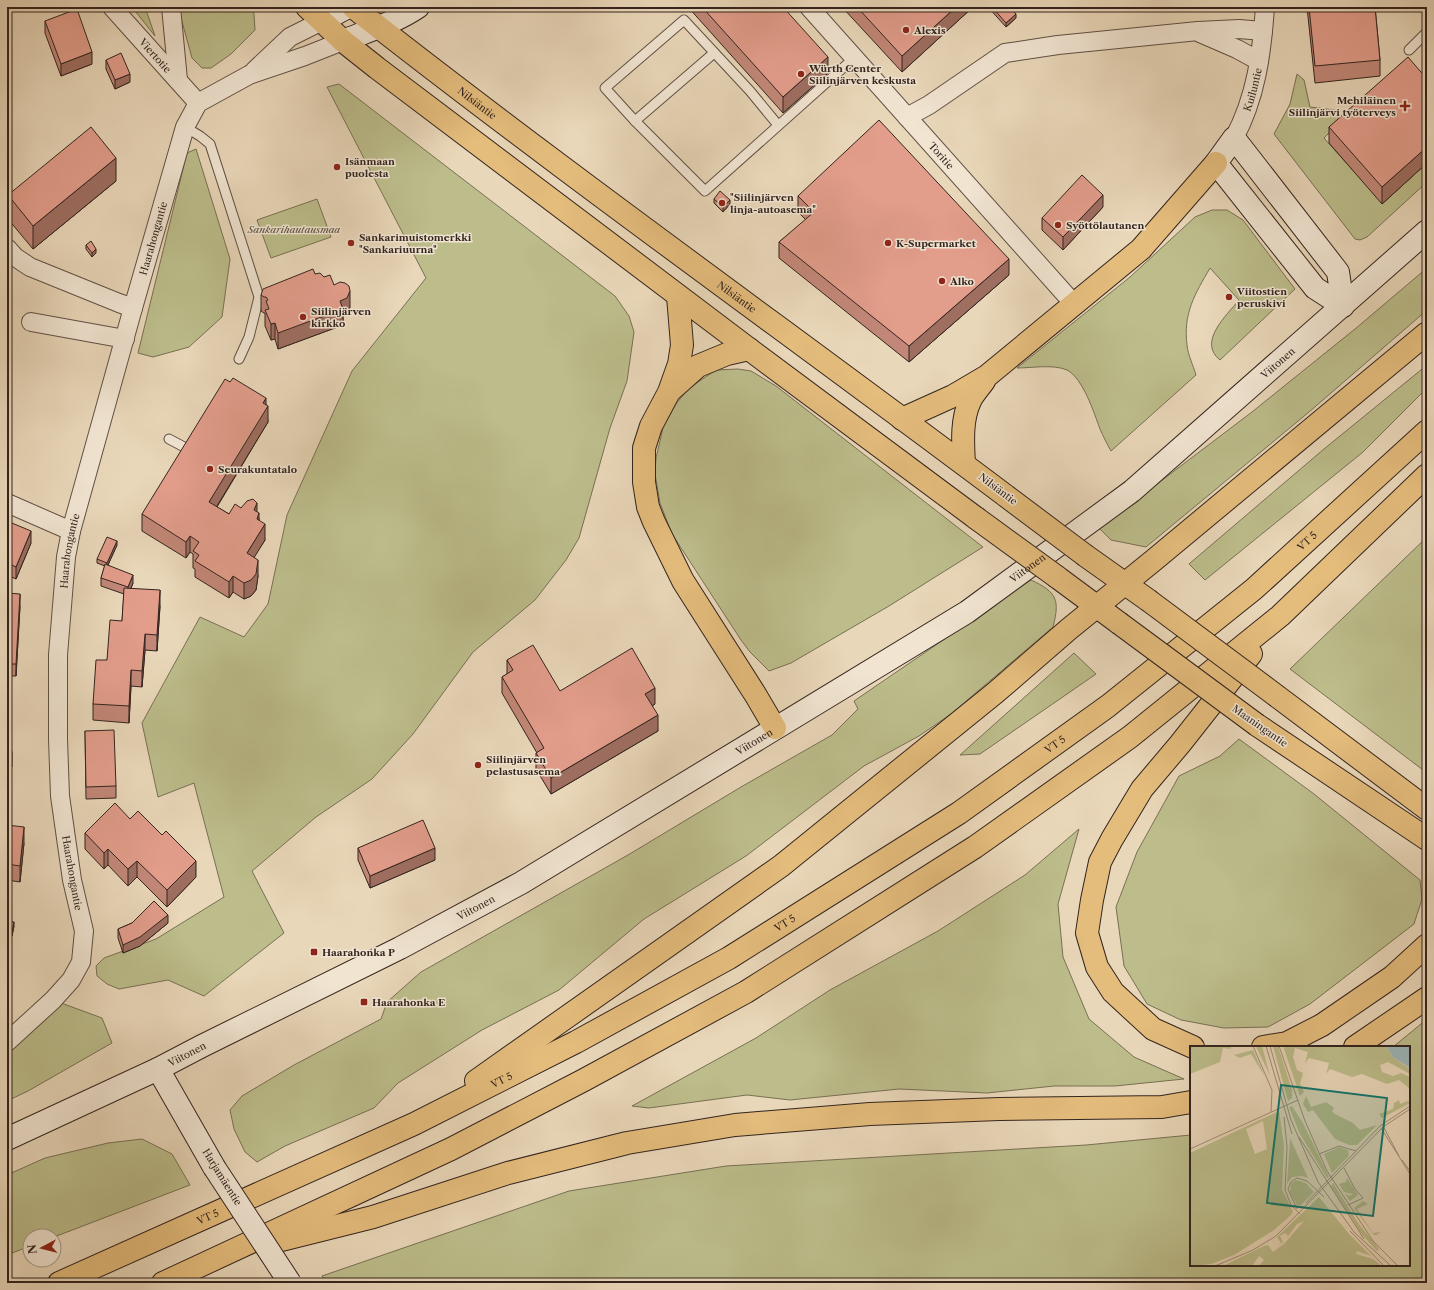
<svg xmlns="http://www.w3.org/2000/svg" width="1434" height="1290" font-family="'Libre Caslon Text',serif">
<style>
.green{fill:#bcbd8b;stroke:#787055}
.lines{fill:none;stroke-linecap:round;stroke-linejoin:round}
.lane-casing{stroke:#605146;stroke-width:11}
.street-casing{stroke:#605146;stroke-width:20}
.secondary-casing{stroke:#33241f;stroke-width:24}
.primary-casing{stroke:#33241f;stroke-width:24}
.highway-casing{stroke:#33241f;stroke-width:24}
.lane{stroke:#f1e5d2;stroke-width:9}
.street{stroke:#f1e5d2;stroke-width:18}
.secondary{stroke:#f1e5d2;stroke-width:22}
.primary{stroke:#e4bc7c;stroke-width:22}
.highway{stroke:#e4bc7c;stroke-width:22}
.secondary-bridge-casing{stroke:#33241f;stroke-width:24;stroke-linecap:butt}
.primary-bridge-casing{stroke:#33241f;stroke-width:24;stroke-linecap:butt}
.secondary-bridge{stroke:#f1e5d2;stroke-width:22}
.primary-bridge{stroke:#e4bc7c;stroke-width:22}
.wall{fill:#c28778;stroke:#33241f}
.shaded-wall{fill:#9e6e61;stroke:#33241f}
.building{fill:#e29d8b;stroke:#33241f}
.poi-dot{fill:#8f2418;stroke:#f1e5d2;stroke-width:1.5}
.labels{text-anchor:middle;dominant-baseline:central;stroke-width:3;stroke-linejoin:round;paint-order:stroke}
.poi-label{font-size:10px;font-weight:bold;fill:#33241f;stroke:#f1e5d2;text-anchor:start}
.street-label{font-size:10px;fill:#33241f;stroke:#f1e5d2}
.park-label{font-size:10px;font-style:italic;fill:#554a3a;stroke:#f1e5d2}
.inset-road{fill:none;stroke:#a08f7b;stroke-width:1}
.view{fill:#0f766e;fill-opacity:0.15;stroke:#0f766e;stroke-width:2}
.inset-edge{fill:none;stroke:#33241f;stroke-width:2}
</style>
<rect width="100%" height="100%" fill="#e9d7b9"/>
<filter id="stains"><feTurbulence type="fractalNoise" baseFrequency=".005" numOctaves="4"/><feColorMatrix values="0 0 0 0 .2 0 0 0 0 .09 0 0 0 0 .02 0 0 0 .5 -.17"/></filter>
<radialGradient id="worn" r=".72"><stop offset=".6" stop-color="#630" stop-opacity="0"/><stop offset="1" stop-color="#630" stop-opacity=".3"/></radialGradient>
<!-- green -->
<g class="green">
<polygon points="132,7 145,7 155,36"/>
<polygon points="178,7 251,7 254,14 255,30 231,54 211,68 202,68 192,58"/>
<polygon points="1297,74 1304,80 1310,107 1335,110 1340,122 1324,138 1382,203 1427,163 1427,182 1367,237 1360,240 1355,239 1274,134 1290,104"/>
<polygon points="339,84 615,296 629,316 634,332 627,381 610,428 579,538 566,560 535,600 473,652 413,734 372,779 316,817 252,871 284,933 204,996 168,980 119,989 107,984 97,976 96,966 104,958 156,939 224,897 194,783 158,797 142,723 200,617 244,637 268,604 287,515 352,371 426,278 327,87"/>
<polygon points="196,149 230,259 222,317 189,347 153,357 138,353 187,153"/>
<polygon points="317,199 331,237 271,258 257,220"/>
<path d="M1212,210H1227L1243,220L1295,289L1220,360C1197,342 1227,315 1239,300L1210,268C1195,294 1183,313 1187,345C1188,355 1193,365 1196,375L1111,451C1107,444 1103,436 1100,429C1094,413 1083,378 1067,370C1053,364 1032,368 1017,368L1130,277L1195,217Z"/>
<polygon points="1427,268 1427,310 1309,412 1146,547 1111,540 1099,528 1252,412 1355,329"/>
<polygon points="1427,365 1427,388 1363,452 1205,580 1189,564 1324,449"/>
<polygon points="738,369 751,371 776,386 983,547 889,606 791,663 769,671 750,652 741,640 672,534 660,503 655,474 656,458 663,428 676,404 689,388 716,370"/>
<polygon points="1427,537 1427,773 1290,669"/>
<path d="M1031,580C1057,592 1060,600 1053,627L951,714L919,736L864,766L746,856L644,919L559,990L482,1030L398,1083L374,1108L285,1146L257,1162L245,1152L234,1129L230,1110L242,1096L294,1065L381,1019L387,1002L421,972L628,855L741,787L832,735L858,709L854,701Z"/>
<polygon points="1074,653 1096,674 980,754 960,755"/>
<polygon points="1239,739 1314,794 1420,880 1422,899 1414,924 1310,1004 1268,1027 1224,1028 1181,1020 1147,1004 1124,966 1116,907 1137,852 1179,776 1220,756"/>
<polygon points="1079,829 1058,904 1063,957 1089,1019 1134,1057 1184,1079 1115,1086 1054,1086 987,1093 899,1089 790,1100 747,1095 649,1108 632,1106 756,1038 830,990 938,931 1025,875"/>
<polygon points="53,1000 102,1018 112,1043 28,1091 7,1101 7,1042"/>
<polygon points="1427,1019 1427,1283 326,1283 322,1276 569,1191 726,1166 1086,1145 1191,1135 1191,1265 1409,1265 1409,1047 1393,1047"/>
<polygon points="142,1139 172,1154 190,1185 54,1237 30,1236 30,1246 7,1255 7,1175 45,1158 108,1143"/>
</g>
<g class="lines">
<defs>
<g id="lane">
<polyline points="1409,50 1427,32"/>
<polyline points="635,121 714,53"/>
<polyline points="778,125 750,91 684,20 605,88 635,121 705,191 854,58"/>
<polyline points="185,127 200,136 210,144 259,297 249,337 239,359"/>
<polyline points="169,439 186,448"/>
</g>
<g id="street">
<path id="s1" d="M112,7L198,103"/>
<polyline points="171,7 178,80"/>
<path id="s2" d="M809,7L1074,304"/>
<polyline points="1200,33 1237,49 1259,61"/>
<polyline points="254,71 290,37 322,21"/>
<polyline points="907,117 929,105 1005,53 1058,45 1198,31 1239,29 1263,31"/>
<path id="s3" d="M1234,138C1256,98 1262,52 1265,7"/>
<polyline points="7,248 15,257 30,267 119,303 133,308"/>
<polyline points="31,322 125,339"/>
<polyline points="7,503 71,531"/>
<path id="s4" d="M7,1042L53,1000L71,980L81,962L84,931L72,880L60,796L58,739V655L66,557L71,531L133,308L185,127L198,103L249,75L305,56L343,41"/>
</g>
<g id="secondary">
<polyline points="322,21 348,7"/>
<path d="M343,41C368,31 396,22 418,7"/>
<polygon points="1234,138 1338,272 1343,306 1315,288 1216,163"/>
<polyline points="158,1069 214,1167"/>
<path id="s5" d="M7,1139L158,1069L202,1046L400,948L521,883L967,612L1132,491L1427,231"/>
</g>
<g id="primary">
<polyline points="307,7 343,41 377,68 749,349 976,518"/>
<path id="s6" d="M353,7C567,175 789,333 1006,496"/>
<polyline points="678,296 682,345 679,364 669,392 651,426 644,448 644,482 648,507 654,522 683,581 755,694 775,728"/>
<polyline points="671,390 698,366 727,354 749,349"/>
<polyline points="902,419 953,396 987,376 1141,249 1216,163"/>
<path d="M964,464C963,444 961,420 970,401C973,394 980,387 984,381"/>
<polyline points="1086,556 1148,600"/>
<polyline points="1057,577 1119,623"/>
<polyline points="1278,697 1427,809"/>
<polyline points="1257,725 1427,839"/>
</g>
<g id="highway">
<polyline points="1193,1047 1153,1029 1113,992 1097,967 1087,933 1092,900 1100,862 1112,839 1142,789 1180,744 1251,654"/>
<polyline points="1263,1047 1287,1043 1322,1025 1392,977 1427,945"/>
<polyline points="1355,1047 1427,998"/>
<polyline points="476,1081 781,866 995,693 1069,629 1154,560 1427,333"/>
<polyline points="277,1241 373,1217 508,1173 627,1143 735,1125 870,1114 999,1109 1162,1107 1191,1102"/>
<path id="s7" d="M59,1283L414,1124L576,1042L729,958L959,813L1108,706L1254,589L1427,431"/>
<polyline points="163,1283 451,1149 584,1080 746,992 975,847 1130,737 1280,616 1427,475"/>
</g>
</defs>
<!-- lane casing -->
<use href="#lane" class="lane-casing"/>
<!-- street casing -->
<use href="#street" class="street-casing"/>
<!-- secondary casing -->
<use href="#secondary" class="secondary-casing"/>
<!-- primary casing -->
<use href="#primary" class="primary-casing"/>
<!-- highway casing -->
<use href="#highway" class="highway-casing"/>
<!-- lane -->
<use href="#lane" class="lane"/>
<!-- street -->
<use href="#street" class="street"/>
<!-- secondary -->
<use href="#secondary" class="secondary"/>
<!-- primary -->
<use href="#primary" class="primary"/>
<!-- highway -->
<use href="#highway" class="highway"/>
<defs>
<polyline id="secondary-bridge" points="214,1167 290,1283"/>
<g id="primary-bridge">
<polyline points="1006,496 1086,556"/>
<polyline points="976,518 1057,577"/>
<polyline points="1148,600 1278,697"/>
<polyline points="1119,623 1257,725"/>
</g>
</defs>
<!-- secondary-bridge casing -->
<use href="#secondary-bridge" class="secondary-bridge-casing"/>
<!-- primary-bridge casing -->
<use href="#primary-bridge" class="primary-bridge-casing"/>
<!-- secondary-bridge -->
<use href="#secondary-bridge" class="secondary-bridge"/>
<!-- primary-bridge -->
<use href="#primary-bridge" class="primary-bridge"/>
</g>
<!-- wall -->
<g class="wall">
<polygon points="688,7 783,7 828,73 783,113"/>
<polygon points="842,7 973,7 902,72"/>
<polygon points="988,7 1010,7 1016,18 1006,27"/>
<polygon points="1307,7 1375,7 1380,60 1380,76 1315,83"/>
<polygon points="45,21 92,64 61,76 45,33"/>
<polygon points="106,60 130,82 115,89 106,69"/>
<polygon points="1427,79 1427,163 1382,204 1329,143 1329,127"/>
<polygon points="116,181 33,249 8,219 8,195"/>
<polygon points="798,196 1009,275 909,362 779,258 779,242 806,220 798,212"/>
<polygon points="714,199 730,204 723,212 714,203"/>
<polygon points="1103,207 1063,250 1042,230 1042,218"/>
<polygon points="86,245 96,253 92,257 86,249"/>
<polygon points="315,274 324,277 334,285 350,307 347,314 343,316 343,325 278,349 275,339 271,340 265,326 265,313 264,313 261,311 261,295"/>
<polygon points="266,404 268,422 217,507 229,514 241,508 257,512 265,540 254,557 258,576 256,590 251,596 244,599 233,592 229,598 195,577 195,569 193,568 193,554 190,552 186,558 142,531 142,514"/>
<polygon points="7,521 31,543 16,579 7,575"/>
<polygon points="117,545 108,565 133,583 131,588 160,606 157,651 145,650 142,687 131,686 129,723 93,720 93,704 107,660 122,621 124,594 101,586 101,578 105,566 97,563 97,559"/>
<polygon points="7,593 20,606 16,676 7,676"/>
<polygon points="507,660 560,691 655,704 652,706 658,731 551,794 536,769 536,753 537,753 502,693 502,677 507,674"/>
<polygon points="7,715 12,754 12,767 7,767"/>
<polygon points="85,731 116,786 116,798 86,799"/>
<polygon points="130,819 196,877 167,907 137,877 128,886 108,865 104,869 85,849 85,833"/>
<polygon points="7,825 24,843 20,882 7,880"/>
<polygon points="358,848 435,860 370,888 358,860"/>
<polygon points="7,920 14,926 12,936 7,935"/>
<polygon points="132,923 168,923 140,946 123,953 118,938 118,929"/>
</g>
<!-- shaded-wall -->
<g class="shaded-wall">
<polygon points="956,7 973,7 902,72 902,56"/>
<polygon points="1016,14 1016,18 1006,27 1006,23"/>
<polygon points="92,52 92,64 61,76 61,64"/>
<polygon points="828,57 828,73 783,113 783,97"/>
<polygon points="130,74 130,82 115,89 115,80"/>
<polygon points="1427,147 1427,163 1382,204 1382,187"/>
<polygon points="116,158 116,181 33,249 33,226"/>
<polygon points="1103,195 1103,207 1063,250 1063,237"/>
<polygon points="730,200 730,204 723,212 723,207"/>
<polygon points="96,249 96,253 92,257 92,253"/>
<polygon points="1009,259 1009,275 909,362 909,346"/>
<polygon points="350,291 350,307 347,314 343,316 343,325 278,349 278,333 340,301"/>
<polygon points="275,323 275,339 271,340 271,324"/>
<polygon points="266,398 266,409 268,406 268,422 209,519 209,502"/>
<polygon points="257,503 257,519 254,510"/>
<polygon points="259,513 259,529 257,519"/>
<polygon points="265,524 265,540 247,569 247,553"/>
<polygon points="31,531 31,543 16,579 16,567"/>
<polygon points="190,536 190,552 186,558 186,542"/>
<polygon points="117,541 117,545 107,567 107,563"/>
<polygon points="258,560 258,576 256,590 251,596 244,599 244,583"/>
<polygon points="133,575 133,583 128,596 128,587"/>
<polygon points="233,576 233,592 229,598 229,582"/>
<polygon points="160,590 160,606 157,651 157,635"/>
<polygon points="20,594 20,606 16,676 16,664"/>
<polygon points="145,634 145,650 142,687 142,671"/>
<polygon points="131,670 131,686 129,723 129,706"/>
<polygon points="655,688 655,704 645,710 645,694"/>
<polygon points="658,715 658,731 551,794 551,778"/>
<polygon points="24,827 24,843 20,882 20,866"/>
<polygon points="435,848 435,860 370,888 370,876"/>
<polygon points="108,849 108,865 104,869 104,853"/>
<polygon points="137,861 137,877 128,886 128,869"/>
<polygon points="196,861 196,877 167,907 167,890"/>
<polygon points="168,915 168,923 140,946 123,953 123,945"/>
<polygon points="14,922 14,926 12,936 12,932"/>
</g>
<!-- building -->
<g class="building">
<polygon points="702,7 783,7 828,57 783,97"/>
<polygon points="857,7 956,7 902,56"/>
<polygon points="992,7 1010,7 1016,14 1006,23"/>
<polygon points="1309,7 1375,7 1380,60 1315,66"/>
<polygon points="77,9 92,52 61,64 45,21"/>
<polygon points="121,53 130,74 115,80 106,60"/>
<polygon points="1408,57 1427,79 1427,147 1382,187 1329,127"/>
<polygon points="879,120 1009,259 909,346 779,242 814,212 798,196"/>
<polygon points="91,127 116,158 33,226 8,195"/>
<polygon points="1082,175 1103,195 1063,237 1042,218"/>
<polygon points="720,191 730,200 723,207 714,199"/>
<polygon points="91,241 96,249 92,253 86,245"/>
<polygon points="313,269 315,274 320,273 324,277 330,275 334,285 340,282 345,283 349,286 350,291 347,298 340,301 343,309 278,333 275,323 271,324 265,310 269,309 266,301 268,300 266,297 264,297 261,295 263,289"/>
<polygon points="233,378 266,398 263,403 268,406 209,502 229,514 235,504 241,508 247,501 253,499 257,503 254,510 259,513 257,519 265,524 247,553 258,560 256,574 251,580 244,583 233,576 229,582 195,561 199,555 193,551 199,542 190,536 186,542 142,514 225,379 230,382"/>
<polygon points="7,521 31,531 16,567 7,563"/>
<polygon points="107,537 117,541 107,563 97,559"/>
<polygon points="105,564 133,575 128,587 101,578"/>
<polygon points="124,588 160,590 157,635 145,634 142,671 131,670 129,706 93,704 96,660 107,660 110,620 122,621"/>
<polygon points="7,593 20,594 16,664 7,664"/>
<polygon points="533,645 560,691 632,648 655,688 645,694 658,715 551,778 536,753 544,748 502,677 513,670 507,660"/>
<polygon points="7,715 12,754 7,755"/>
<polygon points="114,730 116,786 86,787 85,731"/>
<polygon points="115,803 130,819 138,811 162,835 166,831 196,861 167,890 137,861 128,869 108,849 104,853 85,833"/>
<polygon points="423,820 435,848 370,876 358,848"/>
<polygon points="7,825 24,827 20,866 7,864"/>
<polygon points="154,901 168,915 140,937 123,945 118,929 132,923"/>
<polygon points="7,920 14,922 12,932 7,931"/>
</g>
<!-- markers -->
<g class="poi-dot">
<circle cx="906" cy="30" r="4"/>
<circle cx="801" cy="74" r="4"/>
<path d="M1403 100h4v4h4v4h-4v4h-4v-4h-4v-4h4z"/>
<circle cx="337" cy="167" r="4"/>
<circle cx="722" cy="203" r="4"/>
<circle cx="1058" cy="225" r="4"/>
<circle cx="351" cy="243" r="4"/>
<circle cx="888" cy="243" r="4"/>
<circle cx="942" cy="281" r="4"/>
<circle cx="1229" cy="297" r="4"/>
<circle cx="303" cy="317" r="4"/>
<circle cx="210" cy="469" r="4"/>
<circle cx="478" cy="765" r="4"/>
<rect x="310" y="948" width="8" height="8" rx="2"/>
<rect x="360" y="998" width="8" height="8" rx="2"/>
</g>
<g class="labels">
<!-- poi labels -->
<g class="poi-label">
<text x="914" y="30">Alexis</text>
<text x="809" y="68">Würth Center<tspan x="809" dy="12">Siilinjärven keskusta</tspan></text>
<text x="1396" y="100" text-anchor="end">Mehiläinen<tspan x="1396" dy="12">Siilinjärvi työterveys</tspan></text>
<text x="345" y="161">Isänmaan<tspan x="345" dy="12">puolesta</tspan></text>
<text x="730" y="197">"Siilinjärven<tspan x="730" dy="12">linja-autoasema"</tspan></text>
<text x="1066" y="225">Syöttölautanen</text>
<text x="359" y="237">Sankarimuistomerkki<tspan x="359" dy="12">"Sankariuurna"</tspan></text>
<text x="896" y="243">K-Supermarket</text>
<text x="950" y="281">Alko</text>
<text x="1237" y="291">Viitostien<tspan x="1237" dy="12">peruskivi</tspan></text>
<text x="311" y="311">Siilinjärven<tspan x="311" dy="12">kirkko</tspan></text>
<text x="218" y="469">Seurakuntatalo</text>
<text x="486" y="759">Siilinjärven<tspan x="486" dy="12">pelastusasema</tspan></text>
<text x="322" y="952">Haarahonka P</text>
<text x="372" y="1002">Haarahonka E</text>
</g>
<!-- street labels -->
<g class="street-label">
<text stroke="none"><textPath href="#s1" startOffset="65">Viertotie</textPath></text>
<text stroke="none"><textPath href="#s3" startOffset="52">Kuiluntie</textPath></text>
<text stroke="none"><textPath href="#s6" startOffset="157">Nilsiäntie</textPath></text>
<text stroke="none"><textPath href="#s2" startOffset="199">Toritie</textPath></text>
<text stroke="none"><textPath href="#s4" startOffset="848">Haarahongantie</textPath></text>
<text stroke="none"><textPath href="#s6" startOffset="481">Nilsiäntie</textPath></text>
<text stroke="none"><textPath href="#s5" startOffset="1495">Viitonen</textPath></text>
<text transform="translate(998 489) rotate(37)">Nilsiäntie</text>
<text stroke="none"><textPath href="#s7" startOffset="1459">VT 5</textPath></text>
<text stroke="none"><textPath href="#s4" startOffset="524">Haarahongantie</textPath></text>
<text stroke="none"><textPath href="#s5" startOffset="1171">Viitonen</textPath></text>
<text transform="translate(1260 726) rotate(35)">Maaningantie</text>
<text stroke="none"><textPath href="#s5" startOffset="847">Viitonen</textPath></text>
<text stroke="none"><textPath href="#s7" startOffset="1135">VT 5</textPath></text>
<text transform="translate(72 873) rotate(80)">Haarahongantie</text>
<text stroke="none"><textPath href="#s5" startOffset="523">Viitonen</textPath></text>
<text stroke="none"><textPath href="#s7" startOffset="811">VT 5</textPath></text>
<text stroke="none"><textPath href="#s5" startOffset="199">Viitonen</textPath></text>
<text stroke="none"><textPath href="#s7" startOffset="487">VT 5</textPath></text>
<text transform="translate(222 1177) rotate(58)">Harjamäentie</text>
<text stroke="none"><textPath href="#s7" startOffset="163">VT 5</textPath></text>
</g>
<!-- park labels -->
<g class="park-label">
<text x="294" y="229">Sankarihautausmaa</text>
</g>
</g>
<!-- overview -->
<g transform="translate(1190 1046)">
<rect width="220" height="220" fill="#e9d7b9"/>
<path d="M0,0H41V3L33,2L30,16L0,28ZM66,0H72L80,30ZM83,0H88L102,44V52L98,55ZM93,0H196L203,11L220,23V28L198,16L190,19L192,26L203,30L211,27L220,31V43L209,34L197,38L172,28L162,31L140,23L136,28L139,17L119,12L115,17L118,6L105,2L103,11L107,24L113,27L110,38L114,46L110,50ZM63,4L74,28V29L61,8L50,12L44,9ZM116,50L121,61L136,56L144,62L142,65L145,68L163,77L170,84L187,79L167,99H159L145,93L123,64L118,66L113,58ZM209,54L210,58L218,55L220,57L192,72L189,68L203,63L204,57ZM102,60L113,77L139,131L137,132L110,88L99,61ZM89,65L94,100L92,144L103,165L101,169L84,184L44,209L21,218L0,220V107ZM73,75L77,103L65,108L56,83ZM100,92L118,132L112,130L102,131L97,138ZM149,101L158,104L159,110L142,127L134,108ZM157,132L168,149L160,155L155,148L160,150L163,148L154,146L149,138L156,136ZM106,134L116,137L124,146L111,159H107L100,146L101,138ZM143,137L168,177L189,203L187,205L170,186L141,140ZM129,151L159,188L181,210L167,205L166,208L183,213L192,220H69L74,214L69,210L62,220H33L74,200L78,199L83,206L95,197L114,175L107,178L96,193L98,190L95,187L90,190L93,196L85,202L91,197L87,191ZM173,155L178,158L167,163L183,187L191,186L186,189H184L164,162Z" fill="#bcbd8b" fill-rule="evenodd"/>
<path d="M196,0H220V22L203,11Z" fill="#9db7ba"/>
<path class="inset-road" d="M63,0L82,44L81,66M76,0L102,88M80,0L101,74L128,136L164,186L201,220M89,0L115,75L137,125L183,195L208,220M94,71L97,101L95,144L101,159L110,168M193,80L209,110M191,82L220,128M109,91L174,193M0,103L108,54M129,108L149,100L166,105M212,114L220,125M154,122L165,143L173,152L158,159M116,157L190,80L220,60M107,163L98,143L101,136L107,132L117,135L134,151M160,185L194,220M25,220L63,204L86,190L193,81L220,63"/>
<path class="view" d="M91,39L197,52L183,170L77,157Z"/>
<rect width="220" height="220" class="inset-edge"/>
</g>
<!-- margin -->
<rect width="1434" height="1290" fill="none" stroke="#e9d7b9" stroke-width="24"/>
<rect x="8" y="8" width="1418" height="1274" fill="none" stroke="#33241f" stroke-width="2"/>
<rect x="12" y="12" width="1410" height="1266" fill="none" stroke="#33241f"/>
<!-- north arrow -->
<g transform="translate(42 1248) rotate(263)"><circle r="19" fill="#f1e5d2" stroke="#a5988a"/>
<path d="M0-3L7 15L0 10L-7 15Z" fill="#8f2418"/>
<text y="-6" font-size="11" font-weight="bold" text-anchor="middle" fill="#33241f">N</text>
</g>
<rect width="100%" height="100%" filter="url(#stains)"/>
<rect width="100%" height="100%" fill="url(#worn)"/>
</svg>
